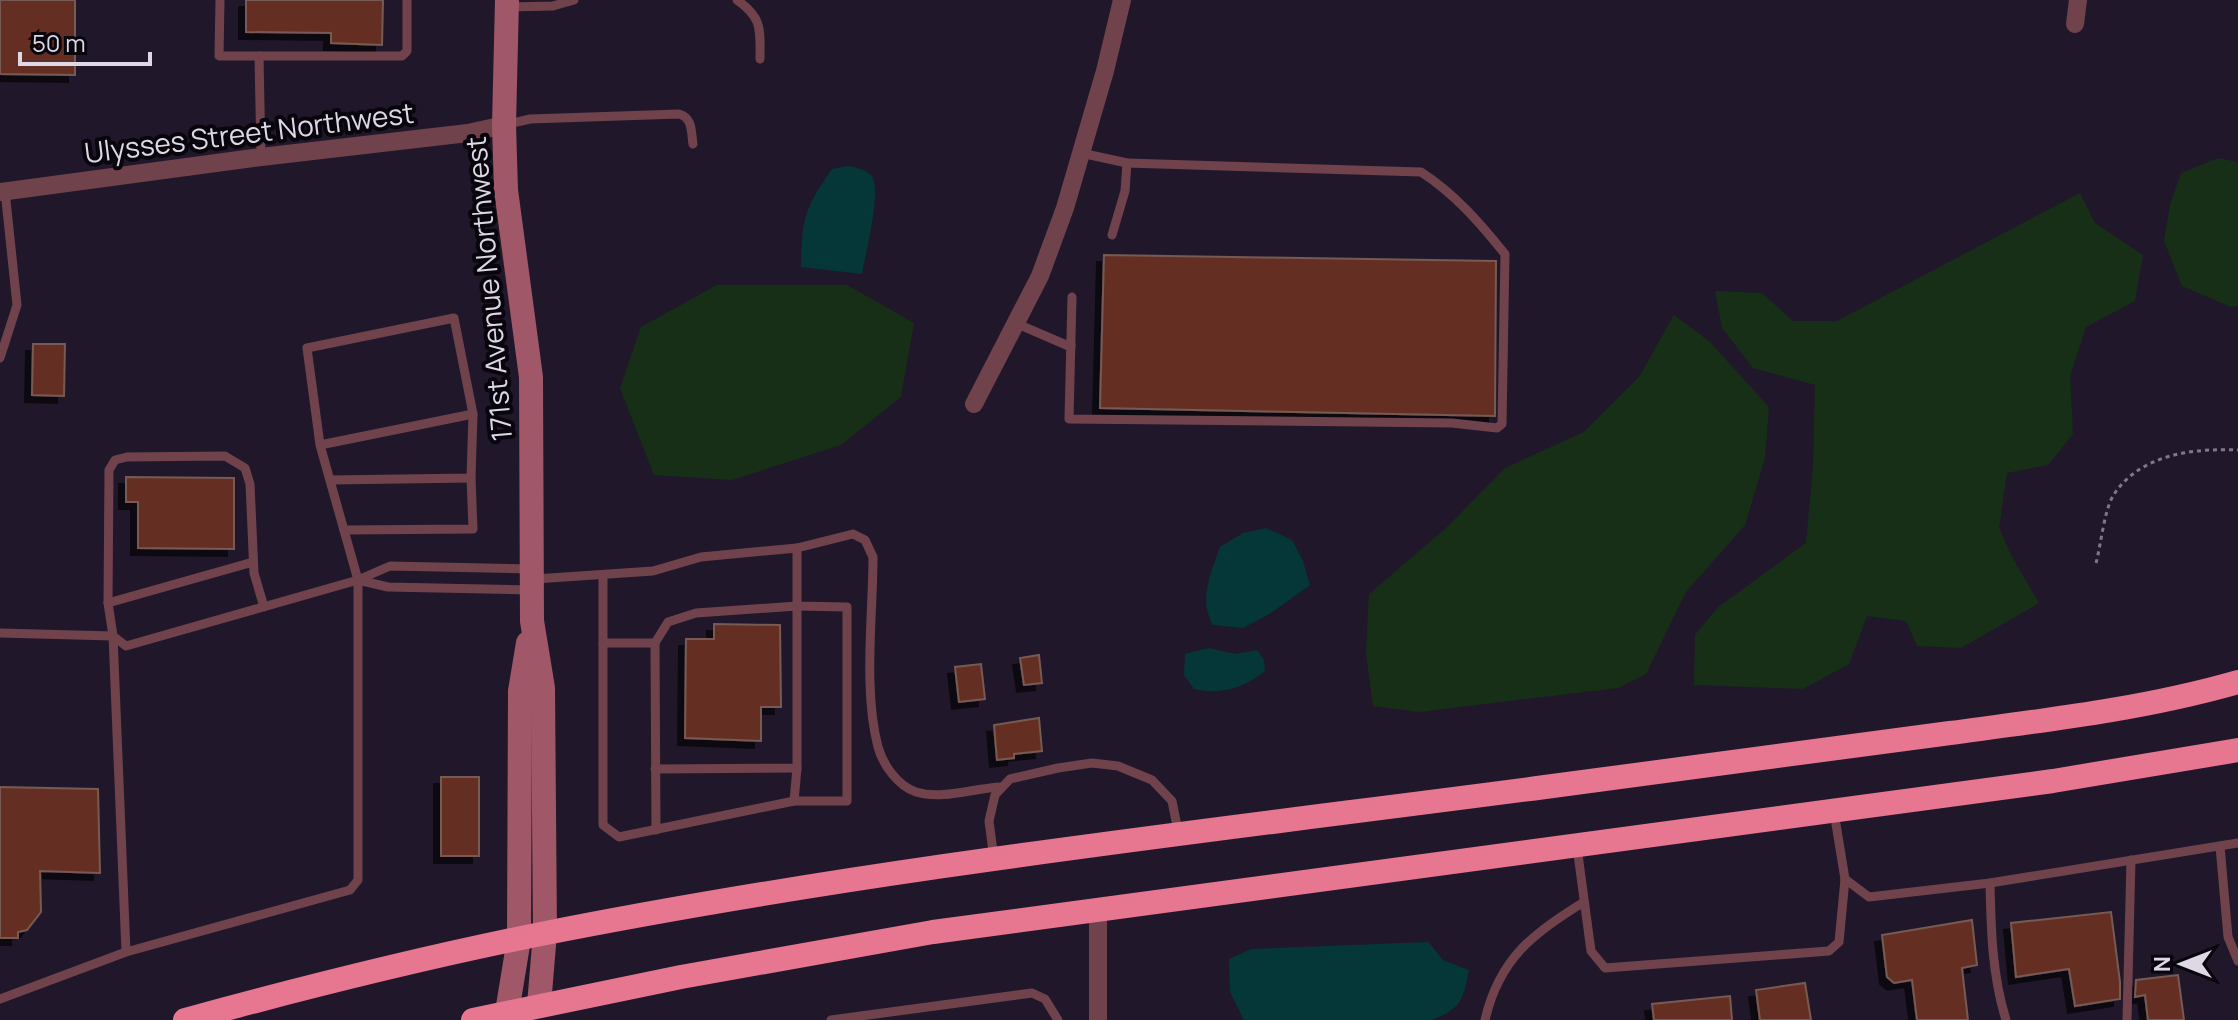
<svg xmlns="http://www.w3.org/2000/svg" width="2238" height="1020" font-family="Manrope,sans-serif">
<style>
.green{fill:#172f17}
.water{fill:#053738}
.building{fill:#652f24;stroke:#765a53;stroke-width:2;filter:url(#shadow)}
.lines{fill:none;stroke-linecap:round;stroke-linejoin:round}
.path{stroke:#807888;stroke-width:3;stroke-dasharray:4 4;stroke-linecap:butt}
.lane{stroke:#70434c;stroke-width:9}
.street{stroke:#70434c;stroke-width:18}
.secondary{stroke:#a05868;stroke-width:24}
.highway{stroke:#e77690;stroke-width:24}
.labels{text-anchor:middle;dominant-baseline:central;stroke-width:8;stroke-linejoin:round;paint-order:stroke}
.street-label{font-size:28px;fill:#ded7e5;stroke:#08050c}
</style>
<defs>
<filter id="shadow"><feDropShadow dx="-7" dy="7" stdDeviation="0" flood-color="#0009"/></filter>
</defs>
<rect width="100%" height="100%" fill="#21172a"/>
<!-- green -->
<g class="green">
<polygon points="2218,158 2238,162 2238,306 2231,307 2182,286 2164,241 2170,205 2181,173"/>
<polygon points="2080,193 2095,223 2143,255 2135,301 2086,327 2070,375 2073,434 2048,465 2007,473 1999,528 2012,557 2039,603 1961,648 1917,646 1906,621 1867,616 1849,664 1803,689 1694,685 1695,635 1718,607 1806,543 1813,467 1815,385 1753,368 1722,328 1715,291 1762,293 1793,321 1837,321"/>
<polygon points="717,285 847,285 914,323 901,397 841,445 732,480 654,475 620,388 641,327"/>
<polygon points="1674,315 1710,342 1769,407 1765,458 1745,525 1686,592 1646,674 1618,688 1419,712 1373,706 1366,654 1369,594 1445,529 1505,468 1584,432 1639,377"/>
</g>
<!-- water -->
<g class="water">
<path d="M847,166C855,167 865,169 871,175C883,188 865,255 862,274L801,267C802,219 804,209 832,169Z"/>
<path d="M1266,528L1292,540L1303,561L1310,585L1271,613L1243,628L1213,625C1198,599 1211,573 1220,547L1243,533Z"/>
<path d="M1209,648L1235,654L1257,650L1264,660L1265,671C1245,688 1220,695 1194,689L1184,675L1185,654Z"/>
<path d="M1428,942L1443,960L1469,970C1463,1000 1462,1008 1432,1020H1244L1230,992L1229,959L1251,949Z"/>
</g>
<!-- building -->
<g class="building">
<polygon points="0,0 75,0 75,75 0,74"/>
<polygon points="246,0 383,0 382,45 331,43 331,33 246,32"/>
<polygon points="1104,255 1496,261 1495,416 1100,408"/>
<polygon points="33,344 65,344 64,396 32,395"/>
<polygon points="126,477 234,478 234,549 138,548 138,502 126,502"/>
<polygon points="714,624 780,625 781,707 761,707 761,741 685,738 686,639 714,639"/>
<polygon points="1039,655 1042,683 1024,685 1020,658"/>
<polygon points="981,664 985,699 959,702 955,667"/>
<polygon points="1039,718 1042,751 1014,754 1014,758 997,760 994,725"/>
<rect x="441" y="777" width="38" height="79"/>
<polygon points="0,787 98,789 100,873 40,871 41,912 27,930 18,932 18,938 0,938"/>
<polygon points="2111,912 2120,982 2120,999 2075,1006 2069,969 2016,977 2011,923"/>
<polygon points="1972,920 1977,965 1962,968 1968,1020 1917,1020 1912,980 1894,983 1887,977 1882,935"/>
<polygon points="2178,975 2184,1020 2148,1020 2145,995 2135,997 2136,980"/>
<polygon points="1805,983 1811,1020 1760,1020 1756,990"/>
<polygon points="1730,996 1732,1020 1654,1020 1652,1004"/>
</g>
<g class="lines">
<!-- path -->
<path class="path" d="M2096,563C2101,545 2104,511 2113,496C2139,454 2194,448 2238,450"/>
<!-- lane -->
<g class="lane">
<polyline points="220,0 219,56 259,56 261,157"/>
<path d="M737,0C763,18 760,30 760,59"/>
<polyline points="507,7 553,6 574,0"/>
<polyline points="259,56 402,56 407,51 407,0"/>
<path d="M508,124L530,119L679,114C693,118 691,132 693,144"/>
<polyline points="1081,153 1127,163 1125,191 1112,235"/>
<path d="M1072,297L1069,419L1452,423L1497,428L1502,424L1505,254C1480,223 1455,194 1421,172L1127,163"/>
<polyline points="1015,323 1071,347 1071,345"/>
<polyline points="0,358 17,305 5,191"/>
<polyline points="330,480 471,478 473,414"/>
<polyline points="344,530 473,529 471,478"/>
<polyline points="603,576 603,825 619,837 794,801 847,801 847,607 797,606 797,548"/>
<path d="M535,579L653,571L701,557L797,548L853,534L865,540L873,557C873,615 863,690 878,747C883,765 898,786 916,792C943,800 974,788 1001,787"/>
<polyline points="358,580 388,587 530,590"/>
<polyline points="108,603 253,562"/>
<polyline points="264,607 254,573 250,484 245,468 225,456 127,457 115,460 109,470 108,603 113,636 126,646 358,580 390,566 530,569"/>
<polyline points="0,633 113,636 126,952"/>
<polyline points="603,643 655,643 668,622 696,613 797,606 797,768 655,769"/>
<polyline points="655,643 656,830"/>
<polyline points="794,801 797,768"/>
<polyline points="2220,846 2228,937 2238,961"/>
<polyline points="1577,847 1591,951 1605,968 1829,951 1839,942 1845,879 1834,812"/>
<polyline points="994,859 989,821 995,795 1010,779 1058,768 1092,763 1118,766 1152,780 1172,801 1178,831"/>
<polyline points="1845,879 1869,897 1990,883 2238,843"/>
<path d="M1990,883C1991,930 1992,975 2006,1020"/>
<polyline points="0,999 126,952 350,890 358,880 358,580 320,445 307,348 454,318 473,414 320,445"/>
<polyline points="831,1020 1032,993 1045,999 1058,1020"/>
<path d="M1485,1020C1499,959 1533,933 1584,902"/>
<polyline points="2127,1020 2131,860"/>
</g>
<!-- street -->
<g class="street">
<polyline points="2075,24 2078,0"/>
<polyline points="0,192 261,157 468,133 504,125"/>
<polyline points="974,404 1040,276 1065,208 1105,71 1122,0"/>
<polyline points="1098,908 1098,1020"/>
</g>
<!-- secondary -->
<g class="secondary">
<polyline points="507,0 504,125 506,190 531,377 532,621 543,688 545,933 539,1005"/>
<polyline points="507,1012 519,939 520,691 528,643"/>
</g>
<!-- highway -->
<g class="highway">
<path d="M185,1020C302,988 421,958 541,934C873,868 1210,831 1545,787C1680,770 1815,752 1950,733C2047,720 2144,709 2238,682"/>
<polyline points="473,1020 681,977 933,932 2053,781 2238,750"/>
</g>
</g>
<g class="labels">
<!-- street labels -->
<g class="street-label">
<text transform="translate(249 132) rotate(-7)">Ulysses Street Northwest</text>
<text transform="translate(488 289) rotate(-95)">171st Avenue Northwest</text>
</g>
</g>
<!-- north arrow -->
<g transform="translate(2182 964) rotate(270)" stroke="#08050c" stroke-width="6" paint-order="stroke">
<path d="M0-6L14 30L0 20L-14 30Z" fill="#ded7e5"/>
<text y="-12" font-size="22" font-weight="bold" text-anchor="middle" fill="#ded7e5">N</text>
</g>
<!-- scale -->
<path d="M20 52v12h130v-12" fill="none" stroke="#ded7e5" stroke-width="4"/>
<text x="32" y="52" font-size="24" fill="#ded7e5" stroke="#08050c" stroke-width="6" paint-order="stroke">50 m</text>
</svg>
